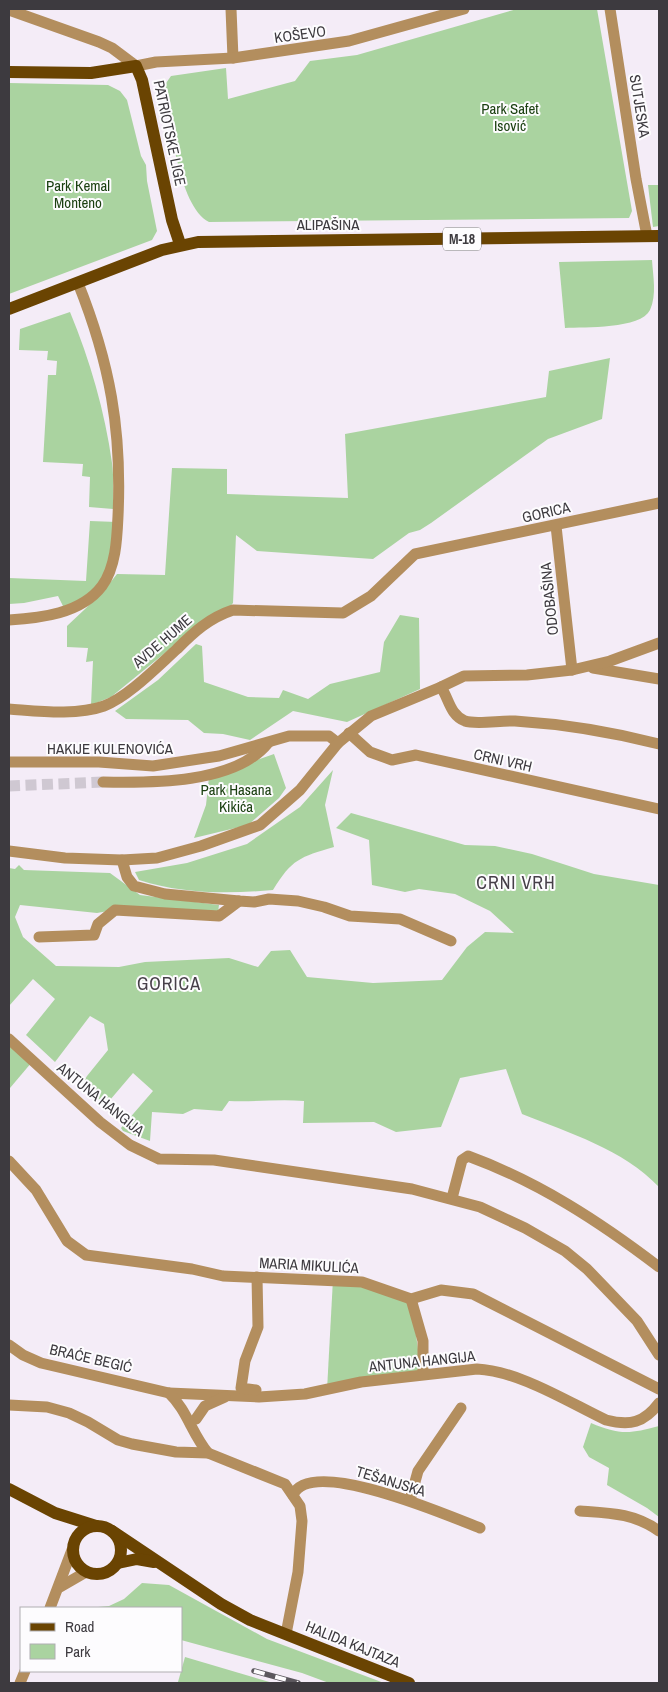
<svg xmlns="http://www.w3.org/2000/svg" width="668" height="1692" font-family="'Archivo Narrow',sans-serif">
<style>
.green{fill:#aad3a0}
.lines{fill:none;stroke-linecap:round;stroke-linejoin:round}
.minor-tunnel{stroke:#cfc8d2;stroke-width:11;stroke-dasharray:11 5.5;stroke-linecap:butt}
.minor{stroke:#b38e5e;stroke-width:11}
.major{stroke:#6a4402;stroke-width:12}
.rail-casing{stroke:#5c585e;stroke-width:5.5}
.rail{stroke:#fdfcfe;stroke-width:4;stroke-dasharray:11;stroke-linecap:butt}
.labels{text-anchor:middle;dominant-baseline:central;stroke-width:4;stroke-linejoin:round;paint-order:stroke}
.shield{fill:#fdfcfe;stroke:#777478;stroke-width:1}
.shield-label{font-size:14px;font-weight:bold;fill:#3d3a3f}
.street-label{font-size:15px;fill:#3d3a3f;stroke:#fdfcfe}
.park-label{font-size:15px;fill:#1b4011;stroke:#fdfcfe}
.quarter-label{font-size:18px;letter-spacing:1px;fill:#463f48;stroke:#fdfcfe}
</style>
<rect width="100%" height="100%" fill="#f4ecf7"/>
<!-- green -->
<g class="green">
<path d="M517,9H597L632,211L629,218L209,222C178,206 170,119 164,86L171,76L226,68L228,99L295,81L310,61L357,55Z"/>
<polygon points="9,83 108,85 120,91 127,100 141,156 146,165 147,181 157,231 152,240 9,294"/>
<polygon points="648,185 659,185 659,226 653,227"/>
<path d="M652,260C653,276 657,295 650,310C641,329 584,327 565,328L559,262Z"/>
<path d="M70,312C90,360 105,412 112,463C114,478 113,494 113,509L89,507L90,477L82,476L83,464L43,462L48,375H56L57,361L47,360L48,351L19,350L20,329Z"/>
<polygon points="610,358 602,419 548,439 431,523 420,530 409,533 373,559 257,551 236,535 233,603 220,618 171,648 111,697 91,705 93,661 86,662 88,648 67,647 67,626 102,593 117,574 165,575 172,468 227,469 227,494 348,498 345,434 546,397 549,371"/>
<polygon points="90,521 117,522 104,582 65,610 58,596 24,603 9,604 9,578 86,581"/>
<polygon points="400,615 419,618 420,689 347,722 293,711 250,740 223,734 204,733 188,720 126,719 115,711 158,680 196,644 202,646 204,682 248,697 279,698 283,690 308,699 330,684 380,672 384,642"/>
<polygon points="274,754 286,788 279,798 248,825 194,838 206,805 209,777"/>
<path d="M333,770L325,805L334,847C300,857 292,859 273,890C227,894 183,894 139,880L135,872L187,863L247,844L300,807Z"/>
<path d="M351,813L465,845L495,846L532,854L594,874L659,885V1187C623,1149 569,1133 522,1114L506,1069L460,1078L441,1127L396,1132L374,1122L303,1123L304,1101C279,1099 255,1102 229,1101L222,1111L194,1109L183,1114L152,1112L150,1141L123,1131L121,1128L153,1091L133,1073L110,1100L94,1099L81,1086L87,1076L108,1050L104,1024L90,1016L55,1062L26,1035L55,999L33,979L9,1006V868L15,869L19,865L24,870L110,873L140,895L219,905L218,912L125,908L97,913L20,905L15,917L23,937L56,966L119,967L145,962L229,958L258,967L271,951L290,950L307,977L373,983L442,980L467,947L485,932L514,933L490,911L455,894L419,889L405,892L372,885L369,840L336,828Z"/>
<polygon points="9,1040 32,1062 10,1088 9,1088"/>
<polygon points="333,1279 411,1299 422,1378 327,1390"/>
<path d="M591,1423C619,1435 630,1434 659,1426V1517L647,1508L607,1485L609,1468L589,1457L583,1447Z"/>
<polygon points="142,1583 169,1585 267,1639 384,1683 329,1683 302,1673 181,1640 181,1608 87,1608 109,1606 124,1599"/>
<polygon points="185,1657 273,1683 181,1683 178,1682"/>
</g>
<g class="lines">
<!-- minor-tunnel -->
<polyline class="minor-tunnel" points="9,786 103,782"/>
<!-- minor -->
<g class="minor">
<polyline points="231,9 233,58"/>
<polyline points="610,9 636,179 647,236"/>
<polyline points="9,10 99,42 112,48 136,66 156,62 233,58 349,41 464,9"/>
<polyline points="556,526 572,670"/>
<path d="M9,620C40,618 81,614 102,586C116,567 117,538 118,516C122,430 110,363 78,283"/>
<polyline points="593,668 659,679"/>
<path d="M441,687C449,699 450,715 465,721C476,725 502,720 515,721C563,724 612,732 659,744"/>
<path d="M9,709C38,711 76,716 104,706C128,697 158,666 177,649C194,632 209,618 233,610L343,613L371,596L415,554L659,503"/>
<polyline points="349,733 370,752 392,760 416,755 659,809"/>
<polyline points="9,762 99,762 153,766 219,756 289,736 329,736 338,743"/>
<path d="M103,782C151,783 235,784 268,743"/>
<polyline points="9,851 65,858 122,860 157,858 201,846 260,825 300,790 338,743 371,716 441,687 464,676 527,675 572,670 610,661 659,643"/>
<polyline points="122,860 127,877 134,886 165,894 239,901 254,902 269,899 298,901 324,907 350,916 400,919 451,941"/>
<polyline points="39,937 94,935 98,924 115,910 219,916 239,901"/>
<polyline points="9,1039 100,1122 130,1145 159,1159 214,1160 412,1189 480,1207 525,1228 565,1251 587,1269 637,1321 659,1355"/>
<polyline points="9,1161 36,1190 67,1241 86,1255 192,1269 223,1276 362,1282 411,1299 441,1290 473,1294 659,1389"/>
<path d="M452,1198L462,1160L468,1156C539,1182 600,1222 659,1267"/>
<polyline points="411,1299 423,1341 423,1374"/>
<path d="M9,1345L23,1355L41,1363L169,1393L259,1397L305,1394L361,1382L477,1369C519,1371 568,1402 606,1420C630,1426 644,1423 659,1403"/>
<polyline points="256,1390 241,1388 245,1361 258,1327 257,1277"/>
<path d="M169,1393C187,1410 192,1434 208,1453"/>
<polyline points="9,1405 47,1407 69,1413 88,1422 118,1440 132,1444 176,1452 208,1453 285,1484 300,1506 302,1521 298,1572 286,1634"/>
<polyline points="196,1419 205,1406 225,1397"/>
<path d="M293,1495C311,1455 451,1517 480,1528"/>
<polyline points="410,1500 418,1471 461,1408"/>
<path d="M580,1511C609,1513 634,1513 659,1531"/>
<polyline points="60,1587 86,1572"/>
<polyline points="50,1608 72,1550"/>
<polyline points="20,1683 25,1671"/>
</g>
<!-- major -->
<g class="major">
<polyline points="9,72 91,73 136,66 142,80 172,220 180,244"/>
<polyline points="9,309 162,250 198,242 659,236"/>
<polyline points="9,1489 55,1513 96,1526"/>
<circle cx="97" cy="1550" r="24"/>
<polyline points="112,1531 221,1604 250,1620 409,1683"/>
<polyline points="118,1563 137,1559 154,1562"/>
</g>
<defs>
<polyline id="rail" points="254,1671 298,1683"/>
</defs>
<!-- rail casing -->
<use href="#rail" class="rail-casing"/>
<!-- rail -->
<use href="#rail" class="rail"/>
</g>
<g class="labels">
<!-- shield labels -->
<rect class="shield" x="443" y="227.5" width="38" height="23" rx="4"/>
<g class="shield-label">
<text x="462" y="239">M-18</text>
</g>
<!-- street labels -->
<g class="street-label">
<text transform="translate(300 34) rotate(-8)">KOŠEVO</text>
<text transform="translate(640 106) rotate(81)">SUTJESKA</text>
<text transform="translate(170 133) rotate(78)">PATRIOTSKE LIGE</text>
<text x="328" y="224">ALIPAŠINA</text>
<text transform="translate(546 512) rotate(-13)">GORICA</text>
<text transform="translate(549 599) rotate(-96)">ODOBAŠINA</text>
<text transform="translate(162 641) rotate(-41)">AVDE HUME</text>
<text x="110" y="748">HAKIJE KULENOVIĆA</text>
<text transform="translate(503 760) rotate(13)">CRNI VRH</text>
<text transform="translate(101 1099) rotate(39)">ANTUNA HANGIJA</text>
<text transform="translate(309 1265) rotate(3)">MARIA MIKULIĆA</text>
<text transform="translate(91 1358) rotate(13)">BRAĆE BEGIĆ</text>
<text transform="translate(422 1361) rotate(-6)">ANTUNA HANGIJA</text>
<text transform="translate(391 1481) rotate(17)">TEŠANJSKA</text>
<text transform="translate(353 1644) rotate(22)">HALIDA KAJTAZA</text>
</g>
<!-- park labels -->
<g class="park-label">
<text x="510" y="108">Park Safet<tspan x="510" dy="17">Isović</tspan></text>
<text x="78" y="185">Park Кemal<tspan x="78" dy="17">Monteno</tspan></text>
<text x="236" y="789">Park Hasana<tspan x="236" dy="17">Kikića</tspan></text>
</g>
<!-- quarter labels -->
<g class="quarter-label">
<text x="516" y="882">CRNI VRH</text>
<text x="169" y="983">GORICA</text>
</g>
</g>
<!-- border -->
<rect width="668" height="1692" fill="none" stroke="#3d3a3f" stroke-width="20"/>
<!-- legend -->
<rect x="20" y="1607" width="162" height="65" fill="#fdfcfe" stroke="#b0aeb2"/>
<rect x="30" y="1623" width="25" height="8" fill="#6a4402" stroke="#b0aeb2"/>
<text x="65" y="1632" font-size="15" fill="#3d3a3f">Road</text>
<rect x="30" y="1644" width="25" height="15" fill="#aad3a0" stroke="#b0aeb2"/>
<text x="65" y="1657" font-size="15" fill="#3d3a3f">Park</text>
</svg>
